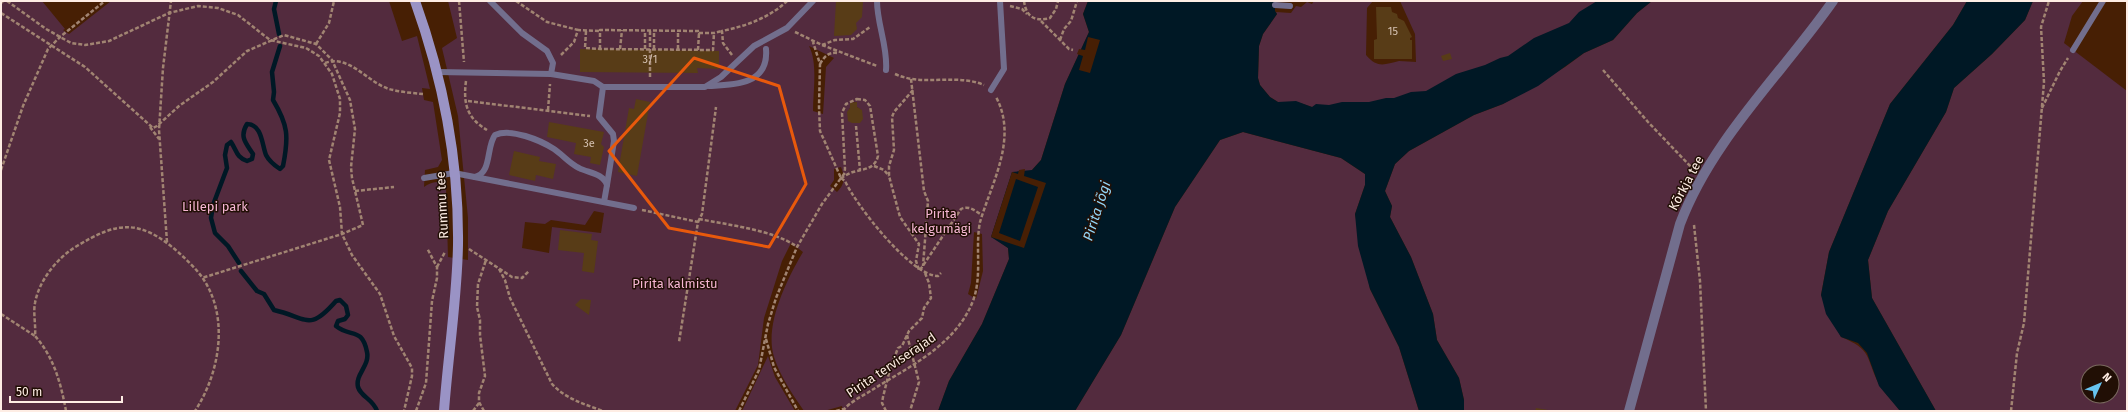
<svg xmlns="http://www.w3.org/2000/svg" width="2128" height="412" font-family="'Fira Sans',sans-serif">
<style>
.green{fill:#532b3e;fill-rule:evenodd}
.water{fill:#001825}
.pier{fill:#471f04;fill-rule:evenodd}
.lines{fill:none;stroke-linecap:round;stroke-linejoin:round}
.stream{stroke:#001825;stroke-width:4.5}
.building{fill:#583c17}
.path{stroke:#a18472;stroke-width:2.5;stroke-dasharray:4 2;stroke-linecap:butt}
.lane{stroke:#726e8d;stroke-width:6}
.street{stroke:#726e8d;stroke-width:10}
.secondary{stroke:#9a93c5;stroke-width:10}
.marked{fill:none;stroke:#e8590c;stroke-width:3;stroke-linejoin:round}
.labels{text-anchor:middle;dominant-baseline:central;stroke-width:3;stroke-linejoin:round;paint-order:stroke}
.number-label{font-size:11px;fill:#d4c1b1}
.street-label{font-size:13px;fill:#feede4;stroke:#210f05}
.park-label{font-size:13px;fill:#f6b6d3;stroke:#210f05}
.water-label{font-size:14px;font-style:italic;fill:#92d5f7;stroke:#210f05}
</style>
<rect width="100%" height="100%" fill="#471f04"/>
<!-- green -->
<g class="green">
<path d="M1,1H42L65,29L63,30L69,34L111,1H389L402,41L417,36L430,89L422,88L424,100L433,102L442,160L438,167L425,170L424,187C431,182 440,179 446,187L448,257L468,260V218L458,116L442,48L457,38L448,1H1088L1083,14L1089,32L1065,84L1041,160L1032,170L994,238L1008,248L1009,259L982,324L949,381L938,411H843L842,406L824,411H804C793,395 780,376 774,357C764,325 787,279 803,252L791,243L782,261L764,318L758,365L735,411H1ZM809,46L834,58L826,67L823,114L813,111C813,91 818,63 809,46ZM857,102V107L861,110L848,112L850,108V103ZM841,167C845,177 845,184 837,192L830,186L834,180V169ZM594,211L604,213L601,233L552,227L549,253L522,248L525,222L545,224L551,220L585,225ZM974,232L982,234L983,271L976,299L968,294L971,283Z"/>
<path d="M1314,1H1373L1367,8L1366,55C1378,69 1385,64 1399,61C1405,61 1411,62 1416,62L1415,34L1400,1H1597L1588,13L1524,49L1440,89L1382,103L1312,107L1297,102H1278L1270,97L1260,85L1258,78L1259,46L1263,34L1277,14L1276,12L1291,13L1296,6L1301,7L1307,2L1312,4Z"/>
<path d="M1652,1H1967L1953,25L1890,104L1829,252L1821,295L1841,337C1873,350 1865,357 1879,384C1884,394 1894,401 1900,411H1464V400L1459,378L1437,340L1433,314L1411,257L1390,217L1392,206L1385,191L1395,164L1409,151L1474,115L1503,104L1565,67L1584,53L1613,40L1637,13Z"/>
<path d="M2033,1H2083L2072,16L2064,43L2127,91V411H1936L1872,298L1868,260L1888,211L1946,112L1954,88L1992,54L2025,20ZM2088,372H2112V396H2088Z"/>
<polygon points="1243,132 1341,158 1365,174 1365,185 1355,214 1370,289 1399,347 1419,411 1075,411 1121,335 1175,207 1220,140"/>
<polygon points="768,356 775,377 795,411 742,411"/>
</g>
<!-- water -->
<g class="water">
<polygon points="1088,1 1275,1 1275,11 1277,14 1263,34 1259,46 1258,78 1260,85 1270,97 1278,102 1296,101 1312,107 1316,104 1329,105 1342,102 1369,102 1386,98 1394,98 1411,92 1426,91 1456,74 1485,65 1500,58 1508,56 1534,38 1569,23 1579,12 1597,1 1652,1 1637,13 1613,40 1584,53 1538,86 1503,104 1474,115 1409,151 1395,164 1385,191 1392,206 1390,217 1411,257 1433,314 1437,340 1459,378 1464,400 1464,411 1419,411 1399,347 1370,289 1358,246 1355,214 1365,185 1365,174 1341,158 1243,132 1220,140 1175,207 1121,335 1075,411 938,411 949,381 982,324 1009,259 1008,248 991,237 1012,172 1032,170 1041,160 1065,84 1089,32 1083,14"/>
<polygon points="1967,1 2033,1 2025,20 1992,54 1954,88 1946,112 1888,211 1868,260 1872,298 1936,411 1900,411 1879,386 1867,353 1858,343 1841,337 1826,314 1821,295 1829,252 1890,104 1953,25"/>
</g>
<!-- pier -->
<g class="pier">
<polygon points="1088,37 1100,40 1090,73 1079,70 1083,56 1077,54 1079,49 1085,50"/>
<path d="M1025,169L1024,176L1046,183L1024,248L991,237L1012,172L1018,174L1019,170ZM1016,179L1038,187L1020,241L999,233Z"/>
</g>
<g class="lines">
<!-- stream -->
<g class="stream">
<polyline points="276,1 274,9 279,34"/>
<path d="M239,263L228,246L215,233L211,218L213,205L227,168L225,155L227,145L231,142C237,151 236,157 247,161L252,159L253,154C246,143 239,137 247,124C262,124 262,145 266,155C269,161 274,165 280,169L283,166C289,136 288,125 273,100L274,92L272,72L280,46"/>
<path d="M241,271L257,291L264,294L274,310C308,318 309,332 336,301L340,300L346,306L348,315L345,319L338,321L336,326C351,338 362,327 367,352C370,366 355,374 358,387C361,397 373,399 377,411"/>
</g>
</g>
<!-- building -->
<g class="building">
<polygon points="836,1 863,1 862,17 856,23 857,29 851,35 834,36"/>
<polygon points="1376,7 1391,7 1392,12 1397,14 1398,18 1404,21 1412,37 1410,38 1410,40 1412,40 1412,59 1374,59 1374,40 1377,39"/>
<polygon points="580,49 719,51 719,69 697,68 698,73 580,72"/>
<polygon points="1450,53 1452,59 1443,61 1441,56"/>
<polygon points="636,99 650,102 637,176 618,172 629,108 634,109"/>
<polygon points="857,102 857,107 862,110 863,119 860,123 852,123 848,121 847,112 850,108 850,103"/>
<polygon points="549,122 604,132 601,144 604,147 600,165 590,163 591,157 574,154 576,143 547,137"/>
<polygon points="514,151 540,157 539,161 556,164 553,179 536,175 535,181 509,175"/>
<polygon points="560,230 592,234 591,240 598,241 594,273 582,271 584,253 558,250"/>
<polygon points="581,299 591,300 589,315 575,305"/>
<polygon points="1536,408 1548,410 1548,411 1535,411"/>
</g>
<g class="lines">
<!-- path -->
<g class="path">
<polyline points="7,1 46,29 71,43 85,45 109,41 169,13 198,6 218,8 238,15 270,40 306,48 319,56 332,74 340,99 340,113 329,160 340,207 342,234 352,255 380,294 394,336 412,368 412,376 404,411"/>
<polyline points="459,1 464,62"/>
<polyline points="516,1 547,22 578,30"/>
<path d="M1024,1C1026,17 1035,22 1050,18L1056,9L1058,1"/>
<polyline points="1,3 3,1"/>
<polyline points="1010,6 1022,9 1027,14"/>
<polyline points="1,13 85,67 153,128 157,126 179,106 213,82 247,51 284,35 316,44 332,60 350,100 355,129 351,167 352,178 363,225 342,234 202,278"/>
<polyline points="1041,21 1069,49 1073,50"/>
<polyline points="586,31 585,48 600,49 713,50 714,33"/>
<polyline points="795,32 822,45 877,66"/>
<polyline points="1060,40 1064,29 1071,21 1077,1"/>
<polyline points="316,44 329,23 334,1"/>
<polyline points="822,45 835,40 853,39 870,27"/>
<polyline points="600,49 600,30 699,31 699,33 714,33 722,31"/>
<polyline points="620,49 622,30"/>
<polyline points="645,49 645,31"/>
<polyline points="654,49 654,31"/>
<polyline points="678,49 678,31"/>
<polyline points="698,50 699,33"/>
<polyline points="561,55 574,42 578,30 601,31"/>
<path d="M732,55L723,43L722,31C746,26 769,18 787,1"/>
<path d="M325,63C349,54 367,82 389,89C400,92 412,93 423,94"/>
<path d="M820,64C824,57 828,52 837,53"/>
<polyline points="1603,70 1648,122 1693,169"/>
<path d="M895,74C923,87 956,73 984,85"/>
<polyline points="650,77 650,30"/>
<polyline points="911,79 924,191 928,201 923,266"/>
<path d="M466,81C463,104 467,118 487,130"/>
<polyline points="913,90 894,112 892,117 894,150 889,166 889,176 900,217 919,244 916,261 919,270"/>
<path d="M857,99L865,100L870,106L878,156C875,169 864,169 853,172C849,173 845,176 841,178L844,174L845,169L842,113L846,104Z"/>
<polyline points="468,101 590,116"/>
<polyline points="2042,108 2060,71 2068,58"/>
<polyline points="548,110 550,84"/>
<polyline points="856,126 860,170"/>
<polyline points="150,127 159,139"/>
<polyline points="874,166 884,170 889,176"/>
<polyline points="1,170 23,106 48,49 60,37 105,1"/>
<path d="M841,178L845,181C856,205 911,276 938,276L941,273"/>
<polyline points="355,191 394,187"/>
<polyline points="642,210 698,222 679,342"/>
<path d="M699,219C729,225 772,230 796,246"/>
<polyline points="698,222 702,214 716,107"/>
<polyline points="1694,225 1700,281 1706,411"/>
<polyline points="167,242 159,130 163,68 171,1"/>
<polyline points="469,249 512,277 522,278 529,271"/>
<polyline points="437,267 445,252"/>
<path d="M499,269L505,280L510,298L552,384C566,399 584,404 603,411"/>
<path d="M920,270L961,209C969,205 975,211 982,215"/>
<polyline points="1,314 35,336"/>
<polyline points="907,335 919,382 910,411"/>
<polyline points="766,339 774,367 798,411"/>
<path d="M66,411C61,384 54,357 35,336C36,325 33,313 35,303C39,280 58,257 77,246C118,221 140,219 178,252C189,262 201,273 208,287C228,325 218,376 195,411"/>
<polyline points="416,411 426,383 432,301 437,278 437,267 427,248"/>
<polyline points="473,411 479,403"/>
<polyline points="484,411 479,402 479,393 485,376 480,335 480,320 477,307 478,284 486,260"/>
<polyline points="739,411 759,370 768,324 776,298 797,247 822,204 841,178 820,131 819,107 820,64 813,42"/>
<polyline points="836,411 844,409"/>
<path d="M843,411C849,402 863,396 872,390C910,366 958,344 974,298C982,273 975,247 980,222C992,182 1018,138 996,97"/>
<polyline points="886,411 882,403 883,397 890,369 898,348 902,346 909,331 922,318 924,308 931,298 929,283 925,273"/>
<polyline points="2011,411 2017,353 2024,323 2044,82 2041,27 2049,1"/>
</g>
<!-- lane -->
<g class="lane">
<polyline points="490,1 522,33 547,51 553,63 551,74 594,81 603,87 705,87 721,77 754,46 787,28 813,1"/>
<path d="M877,1C877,24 888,47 886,70"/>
<polyline points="1275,5 1290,6"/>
<polyline points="2073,50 2103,1"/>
<polyline points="438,72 551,74"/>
<path d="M709,86C734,85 769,85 766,49"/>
<polyline points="603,87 599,117 613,134 614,141 607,185"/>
<polyline points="991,90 1004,69 1000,1"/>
<path d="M475,177C492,173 486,147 495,135C511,128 540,140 554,149C563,155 569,163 579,168C588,173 603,173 607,185L604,202"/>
<polyline points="424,178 454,173 634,208"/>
</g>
<!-- street -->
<path class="street" d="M1629,411L1680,224C1712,139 1782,74 1833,1"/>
<!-- secondary -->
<path class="secondary" d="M415,1C443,79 459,162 458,245C457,300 448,356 444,411"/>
</g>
<!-- marked area -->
<path class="marked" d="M694,58L779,86L806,184L769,247L669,228L609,151Z"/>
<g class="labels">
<!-- number labels -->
<g class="number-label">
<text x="1393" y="31">15</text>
<text x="650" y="59">3/1</text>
<text x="589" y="143">3e</text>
</g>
<!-- street labels -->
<g class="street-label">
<text transform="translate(1686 183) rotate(-62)">Kõrkja tee</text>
<text transform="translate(442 205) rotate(-93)">Rummu tee</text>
<text transform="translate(891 365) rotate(-34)">Pirita terviserajad</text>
</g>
<!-- park labels -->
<g class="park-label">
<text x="215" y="206">Lillepi park</text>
<text x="941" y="213">Pirita<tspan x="941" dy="15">kelgumägi</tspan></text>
<text x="675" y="283">Pirita kalmistu</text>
</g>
<!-- water labels -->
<g class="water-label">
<text transform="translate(1097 211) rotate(-72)">Pirita jõgi</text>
</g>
</g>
<!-- border -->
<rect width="2128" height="412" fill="none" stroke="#feede4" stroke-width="4"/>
<!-- north arrow -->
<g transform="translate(2100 384) rotate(46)"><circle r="19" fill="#210f05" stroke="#79685e"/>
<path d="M0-3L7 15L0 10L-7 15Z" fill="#67c4f0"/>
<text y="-6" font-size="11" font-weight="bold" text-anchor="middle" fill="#feede4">N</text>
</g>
<!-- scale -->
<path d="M10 396v6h112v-6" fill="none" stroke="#feede4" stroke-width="2"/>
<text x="16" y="396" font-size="12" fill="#feede4" stroke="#210f05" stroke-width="3" paint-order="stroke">50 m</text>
</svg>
